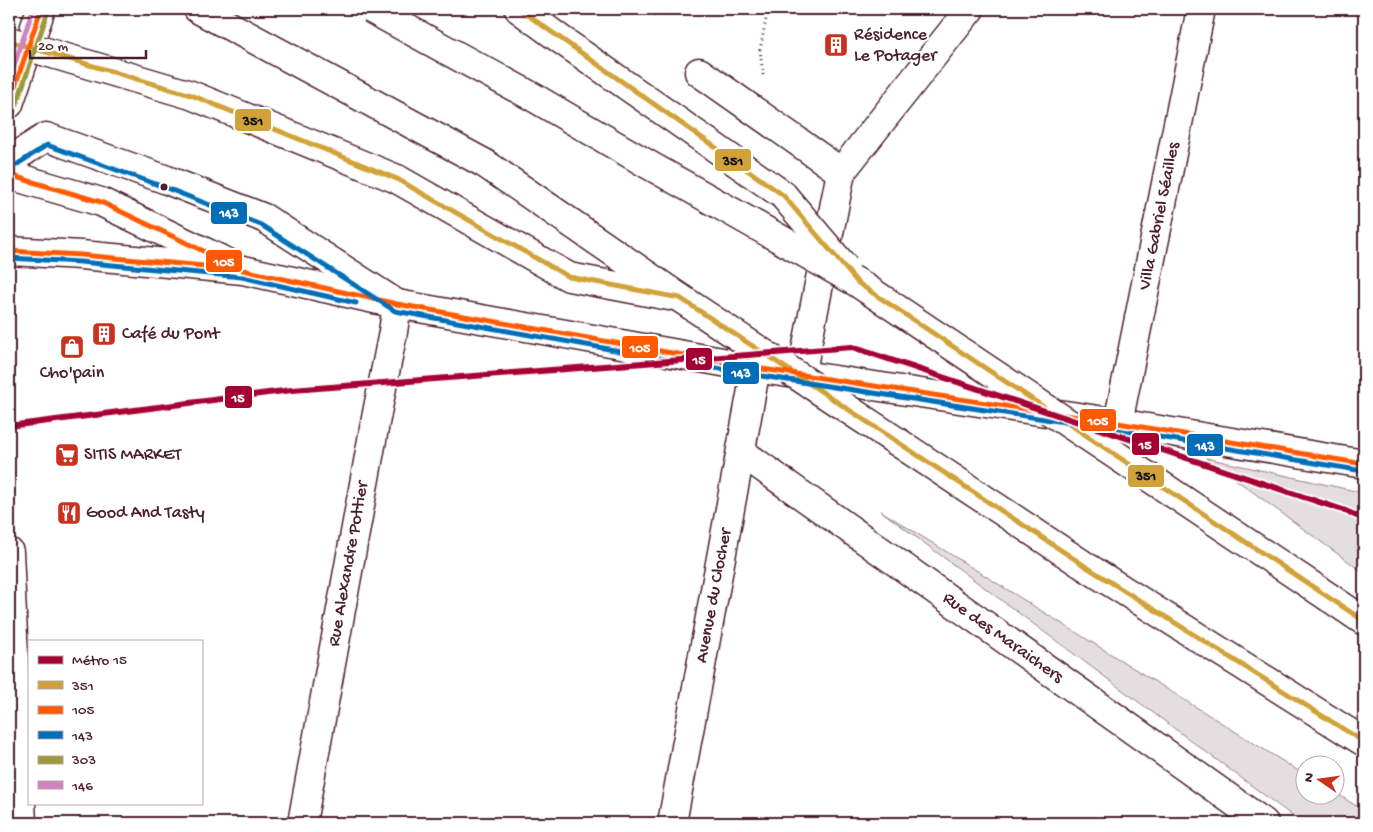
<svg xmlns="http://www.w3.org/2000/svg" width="1373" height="832" font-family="'Gochi Hand',sans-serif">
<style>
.green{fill:#e5dee0;stroke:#987e86}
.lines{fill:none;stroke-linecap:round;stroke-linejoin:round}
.minor-casing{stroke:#4a1f2b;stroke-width:31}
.major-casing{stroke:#4a1f2b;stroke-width:31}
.highway-casing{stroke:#4a1f2b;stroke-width:31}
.path{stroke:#4a1f2b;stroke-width:3;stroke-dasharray:1 4;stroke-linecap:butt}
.minor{stroke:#fff;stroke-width:28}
.major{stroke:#fff;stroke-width:28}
.highway{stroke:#fff;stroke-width:28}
.highway-bridge-casing{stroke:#4a1f2b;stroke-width:31;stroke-linecap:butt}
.highway-bridge{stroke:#fff;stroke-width:28}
.bus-1-casing{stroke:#fff;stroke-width:9}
.bus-2-casing{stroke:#fff;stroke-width:9}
.bus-3-casing{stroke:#fff;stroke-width:9}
.bus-4-casing{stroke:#fff;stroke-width:9}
.bus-5-casing{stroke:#fff;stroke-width:9}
.bus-1{stroke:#d1a239;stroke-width:5}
.bus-2{stroke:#ff5a00;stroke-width:5}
.bus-3{stroke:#006eb8;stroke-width:5}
.bus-4{stroke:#9b993b;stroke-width:5}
.bus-5{stroke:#d282be;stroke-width:5}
.metro-1-casing{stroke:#fff;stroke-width:10}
.metro-1{stroke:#a50034;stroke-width:6}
.bus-dot{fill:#4a1f2b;stroke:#fff;stroke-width:2}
.labels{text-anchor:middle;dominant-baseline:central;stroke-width:4;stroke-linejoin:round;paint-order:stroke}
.poi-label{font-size:18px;fill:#4a1f2b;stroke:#fff;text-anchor:start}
.street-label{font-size:18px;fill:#4a1f2b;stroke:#fff}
.line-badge{stroke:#fff;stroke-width:2}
.badge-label{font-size:14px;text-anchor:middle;font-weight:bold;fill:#fff}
.pale-badge-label{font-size:14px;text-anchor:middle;font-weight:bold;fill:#111}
</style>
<rect width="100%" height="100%" fill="#fff"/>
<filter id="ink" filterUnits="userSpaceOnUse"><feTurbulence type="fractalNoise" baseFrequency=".02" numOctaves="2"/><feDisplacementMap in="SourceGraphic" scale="10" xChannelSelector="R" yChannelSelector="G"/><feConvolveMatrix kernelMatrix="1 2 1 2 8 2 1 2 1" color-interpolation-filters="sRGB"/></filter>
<g filter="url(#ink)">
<!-- green -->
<g class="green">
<polygon points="1206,458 1364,493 1364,573"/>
<polygon points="881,511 1305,775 1306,794 1336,794 1336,793 1364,811 1364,823 1302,823"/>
</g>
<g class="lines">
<defs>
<g id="minor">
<polyline points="699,72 841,172"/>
<polyline points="9,104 41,9"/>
<polyline points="9,161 46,137 167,180 264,218 397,304 393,332 376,418 302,823"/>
<polyline points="801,376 841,172 970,9"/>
<path id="s1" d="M1118,423L1201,9"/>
<path id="s2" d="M741,452L1264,823"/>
<path id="s3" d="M672,823L756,368"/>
</g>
<g id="major">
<polyline points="9,175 101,202 228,263"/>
<polyline points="9,251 81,255 243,270 397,304 756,368 1118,423 1364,464"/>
<polyline points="9,552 22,823"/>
</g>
<g id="highway">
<polyline points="198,9 484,163 680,298"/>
<polyline points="519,9 560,39 783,195"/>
<polyline points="397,179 569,277 669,296"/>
<polyline points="1330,598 1364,621"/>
</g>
</defs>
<!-- minor casing -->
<use href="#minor" class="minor-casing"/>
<!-- major casing -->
<use href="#major" class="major-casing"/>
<!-- highway casing -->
<use href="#highway" class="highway-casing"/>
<!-- path -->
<g class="path">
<polyline points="654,15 662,9"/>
<polyline points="763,75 760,50 768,9"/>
</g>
<!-- minor -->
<use href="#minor" class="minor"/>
<!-- major -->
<use href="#major" class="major"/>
<!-- highway -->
<use href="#highway" class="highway"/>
<defs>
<g id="highway-bridge">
<polyline points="371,9 533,97 649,165 858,283 1330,598"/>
<polyline points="9,41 191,95 397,179"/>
<polyline points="783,195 845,268"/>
<polyline points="680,298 1085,566 1364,742"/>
</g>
</defs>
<!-- highway-bridge casing -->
<use href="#highway-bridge" class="highway-bridge-casing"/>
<!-- highway-bridge -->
<use href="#highway-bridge" class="highway-bridge"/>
<defs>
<g id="bus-1">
<polyline points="519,9 783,195 858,283 1364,621"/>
<polyline points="9,41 191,95 397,179 569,277 680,298 1085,566 1364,742"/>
</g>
<g id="bus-2">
<polyline points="9,104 41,9"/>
<polyline points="9,175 101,202 243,270 397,304 756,368 1118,423 1364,464"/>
<polyline points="9,251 81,255 204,266"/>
</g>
<g id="bus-3">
<polyline points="13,167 47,145 164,187 261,225 395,311 755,375 1117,430 1363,471"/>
<polyline points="9,258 80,262 242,277 356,303"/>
</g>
<polyline id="bus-4" points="16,106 48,11"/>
<polyline id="bus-5" points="9,81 33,9"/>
</defs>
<!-- bus-1 casing -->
<use href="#bus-1" class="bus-1-casing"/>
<!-- bus-2 casing -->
<use href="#bus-2" class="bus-2-casing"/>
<!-- bus-3 casing -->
<use href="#bus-3" class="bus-3-casing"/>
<!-- bus-4 casing -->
<use href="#bus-4" class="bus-4-casing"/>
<!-- bus-5 casing -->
<use href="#bus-5" class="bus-5-casing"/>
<!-- bus-1 -->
<use href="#bus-1" class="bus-1"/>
<!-- bus-2 -->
<use href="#bus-2" class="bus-2"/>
<!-- bus-3 -->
<use href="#bus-3" class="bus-3"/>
<!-- bus-4 -->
<use href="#bus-4" class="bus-4"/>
<!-- bus-5 -->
<use href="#bus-5" class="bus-5"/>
<defs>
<polyline id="metro-1" points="9,426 292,390 852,347 1343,510 1364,519"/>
</defs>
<!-- metro-1 casing -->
<use href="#metro-1" class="metro-1-casing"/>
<!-- metro-1 -->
<use href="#metro-1" class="metro-1"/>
</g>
</g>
<!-- icons -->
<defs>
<symbol id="building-square" viewBox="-11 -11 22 22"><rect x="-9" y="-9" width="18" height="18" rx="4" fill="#c8321e" stroke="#fff"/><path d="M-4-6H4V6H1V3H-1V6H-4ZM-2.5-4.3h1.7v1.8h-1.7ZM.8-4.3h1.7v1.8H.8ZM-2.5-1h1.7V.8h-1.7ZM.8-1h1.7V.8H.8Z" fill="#fff"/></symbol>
<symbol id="shop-square" viewBox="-11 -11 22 22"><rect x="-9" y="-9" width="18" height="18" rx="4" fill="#c8321e" stroke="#fff"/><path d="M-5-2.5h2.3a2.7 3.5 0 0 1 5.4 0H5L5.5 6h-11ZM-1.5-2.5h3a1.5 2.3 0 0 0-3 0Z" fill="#fff"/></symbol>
<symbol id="supermarket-square" viewBox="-11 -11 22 22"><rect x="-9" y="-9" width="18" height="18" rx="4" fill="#c8321e" stroke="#fff"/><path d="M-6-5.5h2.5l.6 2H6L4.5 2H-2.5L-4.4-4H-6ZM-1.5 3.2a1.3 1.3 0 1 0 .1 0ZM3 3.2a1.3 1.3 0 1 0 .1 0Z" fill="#fff"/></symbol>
<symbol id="restaurant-square" viewBox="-11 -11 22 22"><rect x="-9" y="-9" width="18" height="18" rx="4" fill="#c8321e" stroke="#fff"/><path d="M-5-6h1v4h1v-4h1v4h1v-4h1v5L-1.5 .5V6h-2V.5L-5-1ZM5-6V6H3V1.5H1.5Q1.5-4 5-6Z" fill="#fff"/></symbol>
</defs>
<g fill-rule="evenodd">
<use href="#building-square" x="822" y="31" width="28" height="28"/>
<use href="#building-square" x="90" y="320" width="28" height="28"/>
<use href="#shop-square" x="58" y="333" width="28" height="28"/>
<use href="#supermarket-square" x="53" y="441" width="28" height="28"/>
<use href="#restaurant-square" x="55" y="499" width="28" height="28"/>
</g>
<!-- markers -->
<circle class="bus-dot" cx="164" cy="187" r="4.5"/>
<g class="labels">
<!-- poi labels -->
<g class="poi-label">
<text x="854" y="35">Résidence<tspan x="854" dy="21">Le Potager</tspan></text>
<text x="122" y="334">Café du Pont</text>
<text x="72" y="373" text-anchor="middle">Cho'pain</text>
<text x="84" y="455">SITIS MARKET</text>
<text x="86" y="513">Good And Tasty</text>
</g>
<!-- street labels -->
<g class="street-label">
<text stroke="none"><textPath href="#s1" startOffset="211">Villa Gabriel Séailles</textPath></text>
<text transform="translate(349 564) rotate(-80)">Rue Alexandre Pottier</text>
<text stroke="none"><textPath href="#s3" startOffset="231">Avenue du Clocher</textPath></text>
<text stroke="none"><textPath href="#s2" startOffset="321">Rue des Maraichers</textPath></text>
</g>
</g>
<g class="line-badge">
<rect x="234" y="108" width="38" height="24" rx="5" fill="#d1a239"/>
<rect x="714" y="148" width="38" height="24" rx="5" fill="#d1a239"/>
<rect x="210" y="201" width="38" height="24" rx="5" fill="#006eb8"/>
<rect x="205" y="249" width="38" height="24" rx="5" fill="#ff5a00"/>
<rect x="621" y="335" width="38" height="24" rx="5" fill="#ff5a00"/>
<rect x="685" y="347" width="28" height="24" rx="5" fill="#a50034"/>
<rect x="722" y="361" width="38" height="24" rx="5" fill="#006eb8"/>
<rect x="224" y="385" width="29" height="24" rx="5" fill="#a50034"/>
<rect x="1079" y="408" width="38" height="24" rx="5" fill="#ff5a00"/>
<rect x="1131" y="432" width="29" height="24" rx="5" fill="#a50034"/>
<rect x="1186" y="433" width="38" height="24" rx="5" fill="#006eb8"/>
<rect x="1127" y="464" width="38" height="24" rx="5" fill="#d1a239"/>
</g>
<g class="badge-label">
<text x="229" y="217">143</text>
<text x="224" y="266">105</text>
<text x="640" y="352">105</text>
<text x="699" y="364">15</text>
<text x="741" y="377">143</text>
<text x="238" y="402">15</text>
<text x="1098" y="425">105</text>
<text x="1145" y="449">15</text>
<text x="1205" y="450">143</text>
</g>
<g class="pale-badge-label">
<text x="253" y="125">351</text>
<text x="733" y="165">351</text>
<text x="1146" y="480">351</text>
</g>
<!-- margin -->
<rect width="1373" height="832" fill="none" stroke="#fff" stroke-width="30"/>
<rect x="15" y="15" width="1343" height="802" fill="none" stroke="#4a1f2b" stroke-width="2" filter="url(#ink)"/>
<!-- legend -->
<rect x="28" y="640" width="175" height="165" fill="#ffffff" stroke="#b7a5aa"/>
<rect x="38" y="656" width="25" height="8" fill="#a50034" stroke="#b7a5aa"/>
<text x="72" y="664" font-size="15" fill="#4a1f2b">Métro 15</text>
<rect x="38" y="681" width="25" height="8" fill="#d1a239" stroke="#b7a5aa"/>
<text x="72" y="690" font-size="15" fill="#4a1f2b">351</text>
<rect x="38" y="706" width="25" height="8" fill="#ff5a00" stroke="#b7a5aa"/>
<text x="72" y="714" font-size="15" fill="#4a1f2b">105</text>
<rect x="38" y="731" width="25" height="8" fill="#006eb8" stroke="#b7a5aa"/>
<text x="72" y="740" font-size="15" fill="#4a1f2b">143</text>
<rect x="38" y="756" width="25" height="8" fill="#9b993b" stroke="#b7a5aa"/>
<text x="72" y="764" font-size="15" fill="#4a1f2b">303</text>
<rect x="38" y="781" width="25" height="8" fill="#d282be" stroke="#b7a5aa"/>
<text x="72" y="790" font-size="15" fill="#4a1f2b">146</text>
<!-- north arrow -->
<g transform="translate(1320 780) rotate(283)"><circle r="24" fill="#ffffff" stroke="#b7a5aa"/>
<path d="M0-4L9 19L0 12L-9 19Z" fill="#c8321e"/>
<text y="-8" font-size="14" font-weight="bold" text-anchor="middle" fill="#4a1f2b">N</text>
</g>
<!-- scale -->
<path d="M30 50v8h116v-8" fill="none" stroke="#4a1f2b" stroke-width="2.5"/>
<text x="38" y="50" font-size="15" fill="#4a1f2b" stroke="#ffffff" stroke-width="4" paint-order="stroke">20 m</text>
</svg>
